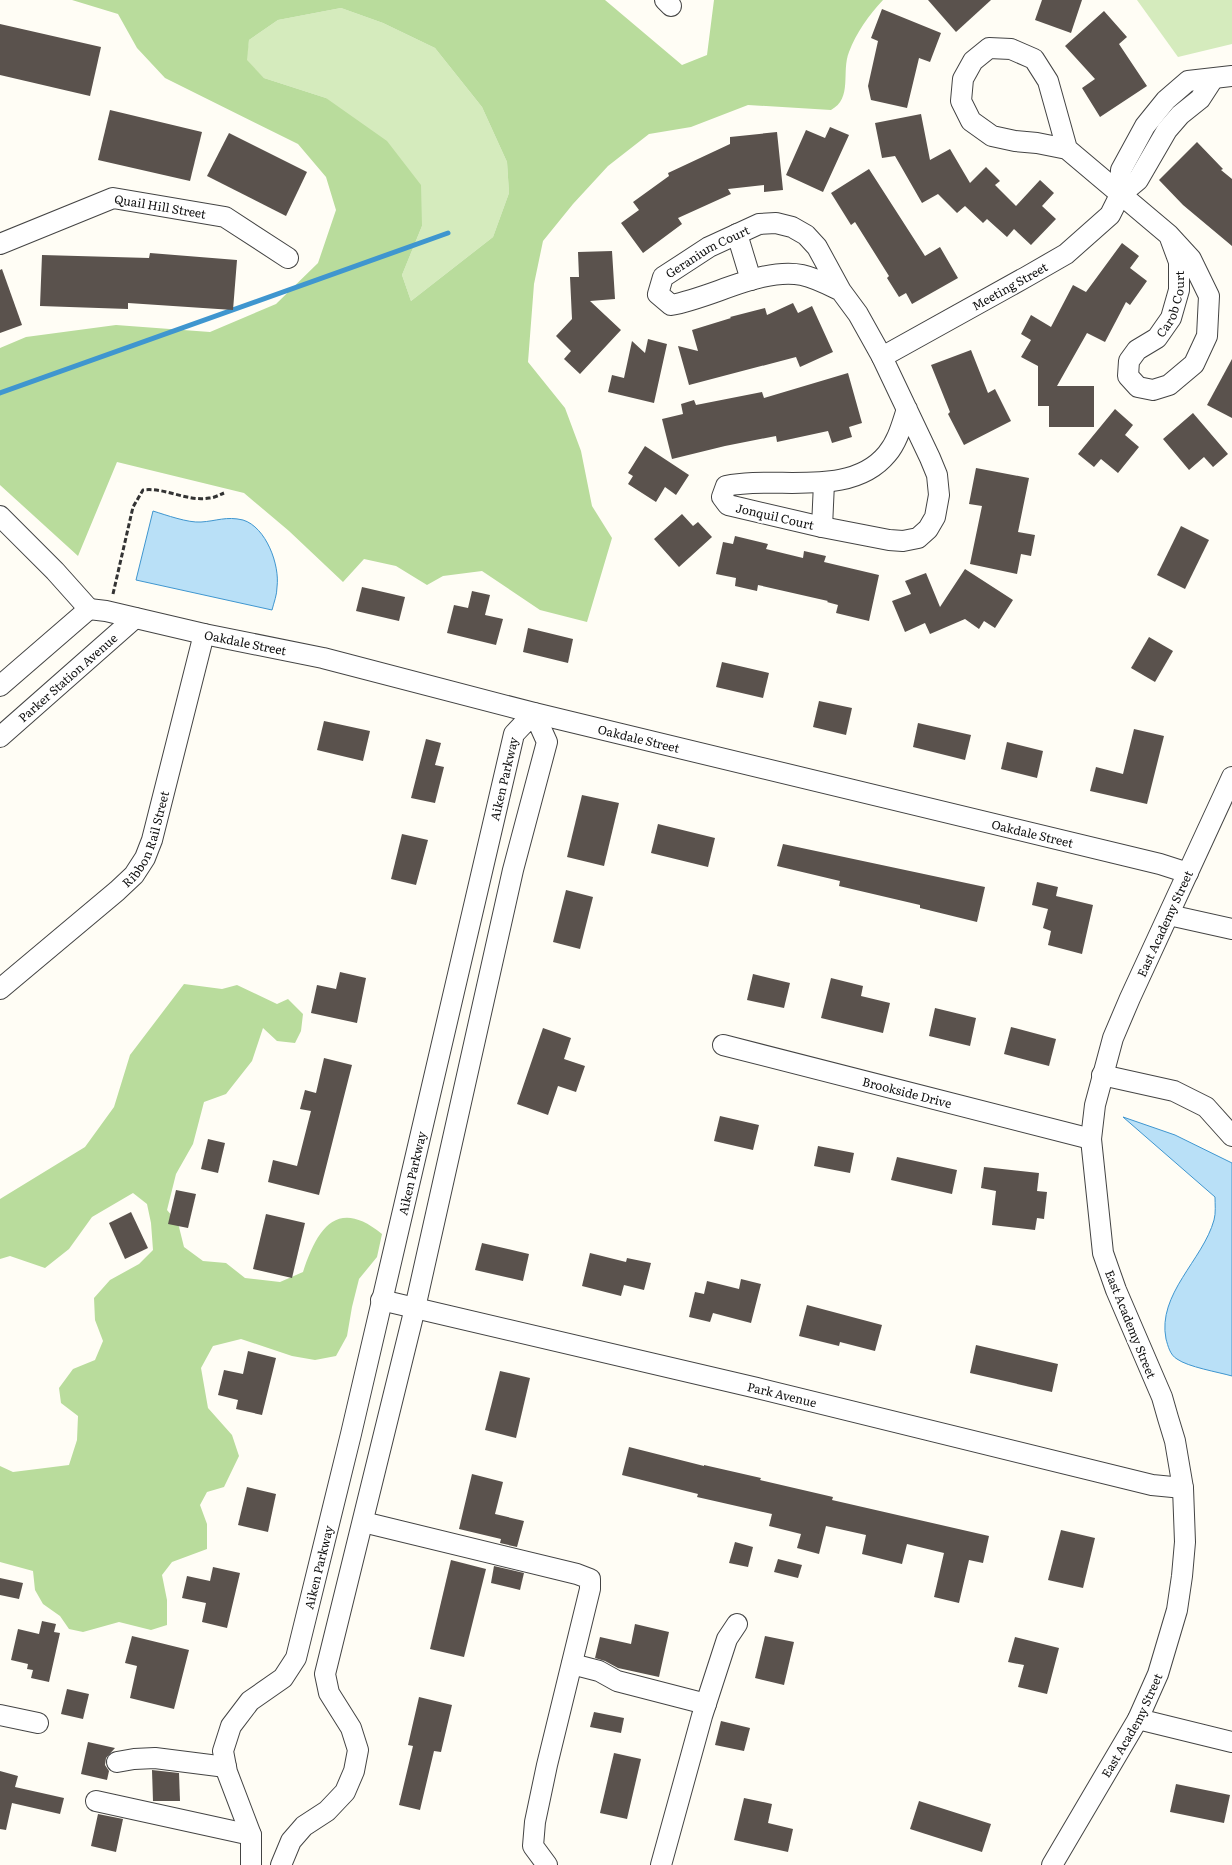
<svg xmlns="http://www.w3.org/2000/svg" width="1232" height="1865" font-family="Literata,serif">
<style>
.green{fill:#d5ebbd}
.forest{fill:#b9dc9c;fill-rule:evenodd}
.water{fill:#b9e0f7;stroke:#3f96cf}
.lines{fill:none;stroke-linecap:round;stroke-linejoin:round}
.stream{stroke:#3f96cf;stroke-width:5}
.building{fill:#5a524d}
.minor-casing{stroke:#444;stroke-width:22}
.path{stroke:#333;stroke-width:3;stroke-dasharray:5 2.5;stroke-linecap:butt}
.minor{stroke:#fff;stroke-width:20}
.labels{text-anchor:middle;dominant-baseline:central;stroke-width:5;stroke-linejoin:round;paint-order:stroke}
.street-label{font-size:12px;fill:#111;stroke:#fff}
</style>
<rect width="100%" height="100%" fill="#fffdf5"/>
<!-- green -->
<g class="green">
<polygon points="1137,0 1232,0 1232,44 1178,57"/>
<polygon points="341,8 383,23 435,48 482,107 507,162 509,193 493,237 411,301 402,275 422,226 326,98 264,78 246,60 249,40 278,20"/>
</g>
<!-- forest -->
<g class="forest">
<path d="M72,0H605L682,65L707,55L714,0H883C869,15 856,33 849,52C841,72 853,98 831,110L748,105L691,127L649,134L608,166L573,204L543,241L534,284L528,362L565,408L581,451L592,506L612,538L587,622L540,610L482,571L443,576L427,585L396,566L364,559L343,582L289,531L244,493L117,462L78,556L0,485V348L26,337L116,325L210,332L276,304L318,263L336,210L326,177L298,144L165,78L137,48L118,14ZM341,8L383,23L435,48L482,107L507,162L509,193L493,237L411,301L402,275L422,226L421,185L387,141L326,98L264,78L247,60L249,40L278,20Z"/>
<path d="M184,984L222,989L237,985L277,1004L288,999L303,1014L301,1031L295,1043L277,1041L263,1028L252,1061L226,1094L204,1102L193,1144L176,1174L167,1210L178,1223L184,1247L203,1261L226,1263L245,1278L280,1282L303,1272C317,1229 337,1197 382,1234L377,1257L359,1279L352,1307L347,1336L336,1356L315,1360L292,1356L241,1339L213,1346L201,1368L208,1408L232,1435L239,1456L224,1487L207,1492L200,1505L207,1524V1549L172,1562L162,1575L167,1600V1625L151,1630L119,1622L83,1632L69,1629L60,1616L43,1604L35,1590L33,1571L0,1562V1466L13,1472L69,1465L77,1440L78,1416L61,1403L59,1388L73,1369L95,1360L103,1341L95,1320L94,1298L110,1280L139,1264L153,1250L151,1223L147,1204L133,1193L92,1217L69,1249L45,1268L10,1256L0,1259V1199L85,1147L114,1107L130,1055Z"/>
</g>
<!-- water -->
<g class="water">
<path d="M153,511C166,515 188,523 201,522C217,521 226,516 243,520C266,527 280,565 277,587C277,595 274,602 272,610L136,580Z"/>
<path d="M1123,1117L1175,1135L1232,1163V1376C1218,1372 1188,1367 1177,1359C1170,1355 1168,1346 1166,1339C1157,1294 1203,1260 1214,1220C1216,1213 1215,1204 1215,1197Z"/>
</g>
<g class="lines">
<!-- stream -->
<polyline class="stream" points="0,393 448,233"/>
</g>
<!-- building -->
<g class="building">
<polygon points="928,0 991,0 956,32"/>
<polygon points="1042,0 1082,0 1071,33 1035,20"/>
<polygon points="882,9 941,33 930,62 919,58 907,108 871,100 868,86 878,41 871,38"/>
<polygon points="1104,11 1127,37 1119,44 1147,86 1100,117 1082,88 1095,79 1065,46"/>
<polygon points="0,24 101,47 90,96 0,75"/>
<polygon points="110,110 202,132 190,181 98,160"/>
<polygon points="921,114 930,160 950,149 970,183 986,167 1000,181 995,185 1016,206 1040,180 1054,193 1042,206 1056,219 1031,245 1014,229 1007,237 987,219 983,223 965,206 957,213 938,194 922,203 895,156 882,158 875,123"/>
<polygon points="830,127 849,135 823,192 786,175 806,130 825,138"/>
<polygon points="777,132 783,190 764,192 764,185 728,189 731,194 678,218 682,224 643,253 621,223 639,210 633,202 669,176 668,173 730,144 730,137"/>
<polygon points="229,133 307,172 286,216 207,176"/>
<polygon points="1197,142 1223,169 1221,170 1232,179 1232,246 1183,205 1159,180"/>
<polygon points="869,169 925,256 940,247 958,278 912,304 906,293 899,297 887,278 889,276 855,222 851,225 831,193"/>
<polygon points="1122,243 1139,256 1130,268 1147,281 1130,305 1126,302 1105,342 1087,333 1057,386 1094,386 1094,427 1049,427 1049,406 1038,406 1038,366 1021,357 1031,340 1021,334 1031,315 1051,327 1073,285 1086,292"/>
<polygon points="612,251 615,299 590,301 621,330 580,374 564,359 571,351 556,336 572,319 570,277 579,277 578,252"/>
<polygon points="150,253 237,260 233,310 128,303 128,309 40,306 42,255 149,258"/>
<polygon points="2,269 22,325 0,333 0,270"/>
<polygon points="793,303 798,313 812,306 833,352 800,367 796,357 689,385 678,346 698,351 692,330 731,318 730,317 765,308 767,315"/>
<polygon points="648,339 667,344 654,403 608,392 612,375 624,378 632,341 645,353"/>
<polygon points="971,350 988,393 995,389 1011,421 964,445 948,414 950,412 931,365"/>
<polygon points="1232,359 1232,418 1207,405"/>
<polygon points="848,373 862,423 849,427 852,437 832,443 828,431 777,442 776,436 725,446 672,459 662,419 683,414 681,404 694,400 696,405 762,392 764,398"/>
<polygon points="1115,409 1133,425 1125,435 1139,447 1118,473 1101,459 1094,467 1078,454"/>
<polygon points="1193,413 1228,454 1213,467 1204,457 1189,470 1163,439"/>
<polygon points="645,446 689,475 676,495 665,487 656,502 628,484 633,476 628,473"/>
<polygon points="976,468 1029,478 1018,532 1035,535 1031,556 1021,554 1017,574 970,564 982,506 969,504"/>
<polygon points="682,514 693,526 698,522 712,537 679,567 654,539"/>
<polygon points="1181,526 1209,540 1185,589 1157,575"/>
<polygon points="735,536 768,544 766,549 803,558 804,551 826,556 824,562 879,575 869,621 836,613 838,605 827,602 828,601 758,585 757,591 735,586 736,578 716,574 723,542 733,544"/>
<polygon points="965,569 1013,600 995,628 984,621 979,629 965,619 930,634 925,623 905,632 892,601 911,594 905,581 926,573 940,607"/>
<polygon points="362,587 405,597 399,621 356,611"/>
<polygon points="472,591 490,595 485,615 503,619 496,645 447,633 454,605 468,608"/>
<polygon points="528,628 573,639 568,663 523,652"/>
<polygon points="1149,637 1173,651 1155,682 1131,668"/>
<polygon points="722,662 769,673 763,698 716,687"/>
<polygon points="819,701 852,708 846,735 813,727"/>
<polygon points="324,721 370,731 363,761 317,750"/>
<polygon points="918,723 971,735 965,760 913,747"/>
<polygon points="1134,729 1164,736 1147,804 1090,791 1096,767 1123,774"/>
<polygon points="426,739 441,743 435,765 444,767 435,803 411,798"/>
<polygon points="1007,742 1043,751 1037,778 1001,769"/>
<polygon points="582,795 619,803 604,866 567,857"/>
<polygon points="658,824 715,838 708,867 651,853"/>
<polygon points="402,834 428,840 416,885 391,879"/>
<polygon points="783,844 985,887 977,922 920,908 920,905 839,886 840,881 777,866"/>
<polygon points="1037,882 1058,887 1056,896 1093,905 1082,954 1048,945 1051,931 1043,928 1048,909 1032,905"/>
<polygon points="566,890 593,897 580,949 553,942"/>
<polygon points="340,972 366,978 357,1023 311,1013 317,985 336,989"/>
<polygon points="753,974 790,983 784,1008 747,1000"/>
<polygon points="831,978 863,986 861,996 890,1003 883,1033 821,1018"/>
<polygon points="935,1008 976,1018 970,1046 929,1036"/>
<polygon points="1011,1027 1056,1039 1049,1066 1004,1054"/>
<polygon points="543,1028 571,1038 564,1059 585,1066 576,1092 558,1086 548,1115 517,1104"/>
<polygon points="324,1058 352,1065 319,1195 268,1182 273,1160 297,1166 311,1111 300,1109 305,1090 316,1093"/>
<polygon points="720,1116 759,1125 753,1150 714,1141"/>
<polygon points="208,1139 225,1143 218,1173 201,1169"/>
<polygon points="818,1146 854,1153 850,1173 814,1166"/>
<polygon points="897,1157 957,1170 952,1194 891,1180"/>
<polygon points="984,1167 1039,1173 1037,1191 1047,1192 1044,1219 1037,1218 1035,1230 992,1225 996,1191 981,1188"/>
<polygon points="176,1190 196,1194 188,1228 168,1224"/>
<polygon points="131,1212 148,1248 125,1259 109,1223"/>
<polygon points="266,1214 305,1223 292,1278 253,1269"/>
<polygon points="482,1243 529,1254 523,1281 475,1270"/>
<polygon points="590,1253 626,1262 627,1258 651,1263 644,1290 624,1285 621,1296 582,1286"/>
<polygon points="741,1279 761,1284 751,1323 713,1313 710,1322 689,1317 695,1292 704,1294 707,1281 739,1289"/>
<polygon points="807,1305 882,1325 875,1351 840,1342 839,1346 799,1336"/>
<polygon points="976,1345 1058,1364 1052,1392 970,1373"/>
<polygon points="248,1351 276,1358 262,1415 236,1409 238,1400 218,1395 224,1370 243,1374"/>
<polygon points="500,1371 530,1378 516,1438 485,1430"/>
<polygon points="629,1447 704,1466 704,1465 761,1478 760,1480 833,1497 832,1500 989,1536 983,1563 969,1560 959,1603 934,1597 944,1553 907,1544 902,1564 862,1554 866,1535 826,1526 819,1554 797,1548 801,1534 769,1526 772,1514 697,1497 698,1494 622,1475"/>
<polygon points="472,1474 503,1482 495,1514 524,1521 517,1547 500,1543 501,1539 459,1529"/>
<polygon points="247,1487 276,1494 268,1532 238,1525"/>
<polygon points="1061,1530 1095,1538 1083,1588 1048,1580"/>
<polygon points="735,1542 753,1547 748,1567 729,1563"/>
<polygon points="778,1559 802,1565 798,1578 774,1572"/>
<polygon points="451,1560 486,1569 464,1657 430,1649"/>
<polygon points="494,1566 524,1573 520,1590 491,1583"/>
<polygon points="213,1567 240,1573 227,1628 202,1622 206,1603 182,1598 187,1576 210,1581"/>
<polygon points="0,1578 23,1583 19,1599 0,1595"/>
<polygon points="42,1621 56,1624 54,1632 60,1633 49,1682 31,1678 33,1670 27,1669 28,1664 11,1660 18,1629 39,1634"/>
<polygon points="635,1624 669,1632 659,1677 618,1668 605,1661 595,1658 600,1637 631,1644"/>
<polygon points="132,1636 189,1650 174,1709 130,1698 137,1666 125,1663"/>
<polygon points="765,1636 794,1642 784,1685 755,1678"/>
<polygon points="1015,1637 1059,1648 1047,1694 1018,1687 1024,1665 1008,1662"/>
<polygon points="67,1689 89,1694 83,1719 61,1714"/>
<polygon points="419,1697 452,1705 441,1752 434,1751 420,1810 399,1805 413,1746 408,1745"/>
<polygon points="594,1712 624,1718 621,1733 590,1727"/>
<polygon points="721,1721 750,1728 744,1751 715,1745"/>
<polygon points="88,1742 115,1748 106,1758 105,1765 109,1771 107,1780 81,1774"/>
<polygon points="614,1753 641,1759 627,1819 600,1813"/>
<polygon points="152,1770 179,1773 180,1801 153,1801"/>
<polygon points="0,1771 18,1776 15,1787 64,1798 60,1814 12,1803 6,1830 0,1829"/>
<polygon points="1176,1784 1230,1795 1224,1823 1170,1812"/>
<polygon points="744,1798 772,1804 768,1823 793,1829 788,1852 734,1840"/>
<polygon points="919,1801 991,1824 982,1852 910,1829"/>
<polygon points="98,1814 123,1819 116,1852 91,1846"/>
</g>
<g class="lines">
<defs>
<g id="minor">
<polyline points="665,0 671,6"/>
<path id="s1" d="M1067,149L1037,143L1015,141L992,136L971,121L961,101L963,79L973,61L989,48L1011,49L1034,59L1048,81L1067,149L1169,235L1191,259L1209,296L1207,336L1194,364L1169,385L1153,390L1138,387L1128,376L1129,361L1137,350L1157,338L1171,318L1179,290V262L1169,235"/>
<polyline points="1120,195 1121,170 1145,126 1166,100 1188,81 1232,76"/>
<polyline points="737,234 751,280"/>
<path id="s2" d="M0,244L113,198L225,217L288,258"/>
<path id="s3" d="M841,291C829,285 816,278 802,275C762,267 712,298 671,305L658,294L663,277L709,247L759,224L776,223L792,227L806,235L817,247L841,291L858,314L882,357L930,458L937,475L939,495L935,517L928,529L918,538L903,541L889,540L822,527L728,505L722,497L726,486C776,475 850,499 887,454C898,441 902,424 907,409"/>
<path id="s4" d="M882,357L1026,277L1066,254L1110,215L1120,195L1138,180L1167,130L1180,115L1200,99L1213,79"/>
<polyline points="0,516 55,571 89,609"/>
<polyline points="822,527 824,483"/>
<path id="s5" d="M89,609L106,611L204,634L323,658L534,713L1160,864L1188,873"/>
<polyline points="0,686 89,609"/>
<path id="s6" d="M0,737L135,618"/>
<polyline points="1169,915 1232,929"/>
<path id="s7" d="M0,989L117,891L134,875L145,858L152,840L204,634"/>
<path id="s8" d="M723,1045L1091,1139"/>
<polyline points="1102,1075 1174,1091 1206,1107 1232,1136"/>
<path id="s9" d="M381,1300L757,1388L1152,1485L1183,1488"/>
<polyline points="363,1522 577,1574 590,1579 590,1589 547,1765 535,1822 533,1846 547,1865"/>
<polyline points="572,1664 599,1671 617,1681 706,1704"/>
<polyline points="0,1715 38,1723"/>
<polyline points="1138,1719 1232,1742"/>
<polyline points="117,1762 134,1759 155,1758 226,1767"/>
<polyline points="96,1801 251,1835"/>
<path id="s10" d="M251,1865V1835L227,1772L223,1751L231,1726L250,1701L283,1678L296,1658L351,1434L514,734L534,713L547,742L513,870L415,1308L325,1674L329,1693L351,1728L358,1750L354,1771L345,1792L327,1811L304,1826L291,1841L281,1865"/>
<polyline points="661,1865 702,1716 727,1639 737,1624"/>
<path id="s11" d="M1052,1865L1138,1719L1158,1674L1177,1610L1182,1576L1185,1542L1183,1488L1175,1441L1168,1418L1162,1397L1116,1290L1103,1253L1091,1139L1095,1105L1113,1038L1130,998L1232,777"/>
</g>
</defs>
<!-- minor casing -->
<use href="#minor" class="minor-casing"/>
<!-- path -->
<path class="path" d="M113,594L133,507L143,490C165,487 187,502 209,498C214,498 219,495 224,493"/>
<!-- minor -->
<use href="#minor" class="minor"/>
</g>
<g class="labels">
<!-- street labels -->
<g class="street-label">
<text stroke="none"><textPath href="#s2" startOffset="170">Quail Hill Street</textPath></text>
<text stroke="none"><textPath href="#s3" startOffset="264">Geranium Court</textPath></text>
<text stroke="none"><textPath href="#s4" startOffset="146">Meeting Street</textPath></text>
<text stroke="none"><textPath href="#s1" startOffset="779">Carob Court</textPath></text>
<text transform="translate(775 516) rotate(13)">Jonquil Court</text>
<text stroke="none"><textPath href="#s5" startOffset="160">Oakdale Street</textPath></text>
<text stroke="none"><textPath href="#s6" startOffset="90">Parker Station Avenue</textPath></text>
<text stroke="none"><textPath href="#s5" startOffset="565">Oakdale Street</textPath></text>
<text stroke="none"><textPath href="#s10" startOffset="1144">Aiken Parkway</textPath></text>
<text stroke="none"><textPath href="#s5" startOffset="970">Oakdale Street</textPath></text>
<text stroke="none"><textPath href="#s7" startOffset="214">Ribbon Rail Street</textPath></text>
<text stroke="none"><textPath href="#s11" startOffset="1001">East Academy Street</textPath></text>
<text stroke="none"><textPath href="#s8" startOffset="190">Brookside Drive</textPath></text>
<text stroke="none"><textPath href="#s10" startOffset="739">Aiken Parkway</textPath></text>
<text transform="translate(1131 1324) rotate(68)">East Academy Street</text>
<text stroke="none"><textPath href="#s9" startOffset="412">Park Avenue</textPath></text>
<text stroke="none"><textPath href="#s10" startOffset="334">Aiken Parkway</textPath></text>
<text stroke="none"><textPath href="#s11" startOffset="161">East Academy Street</textPath></text>
</g>
</g>
</svg>
